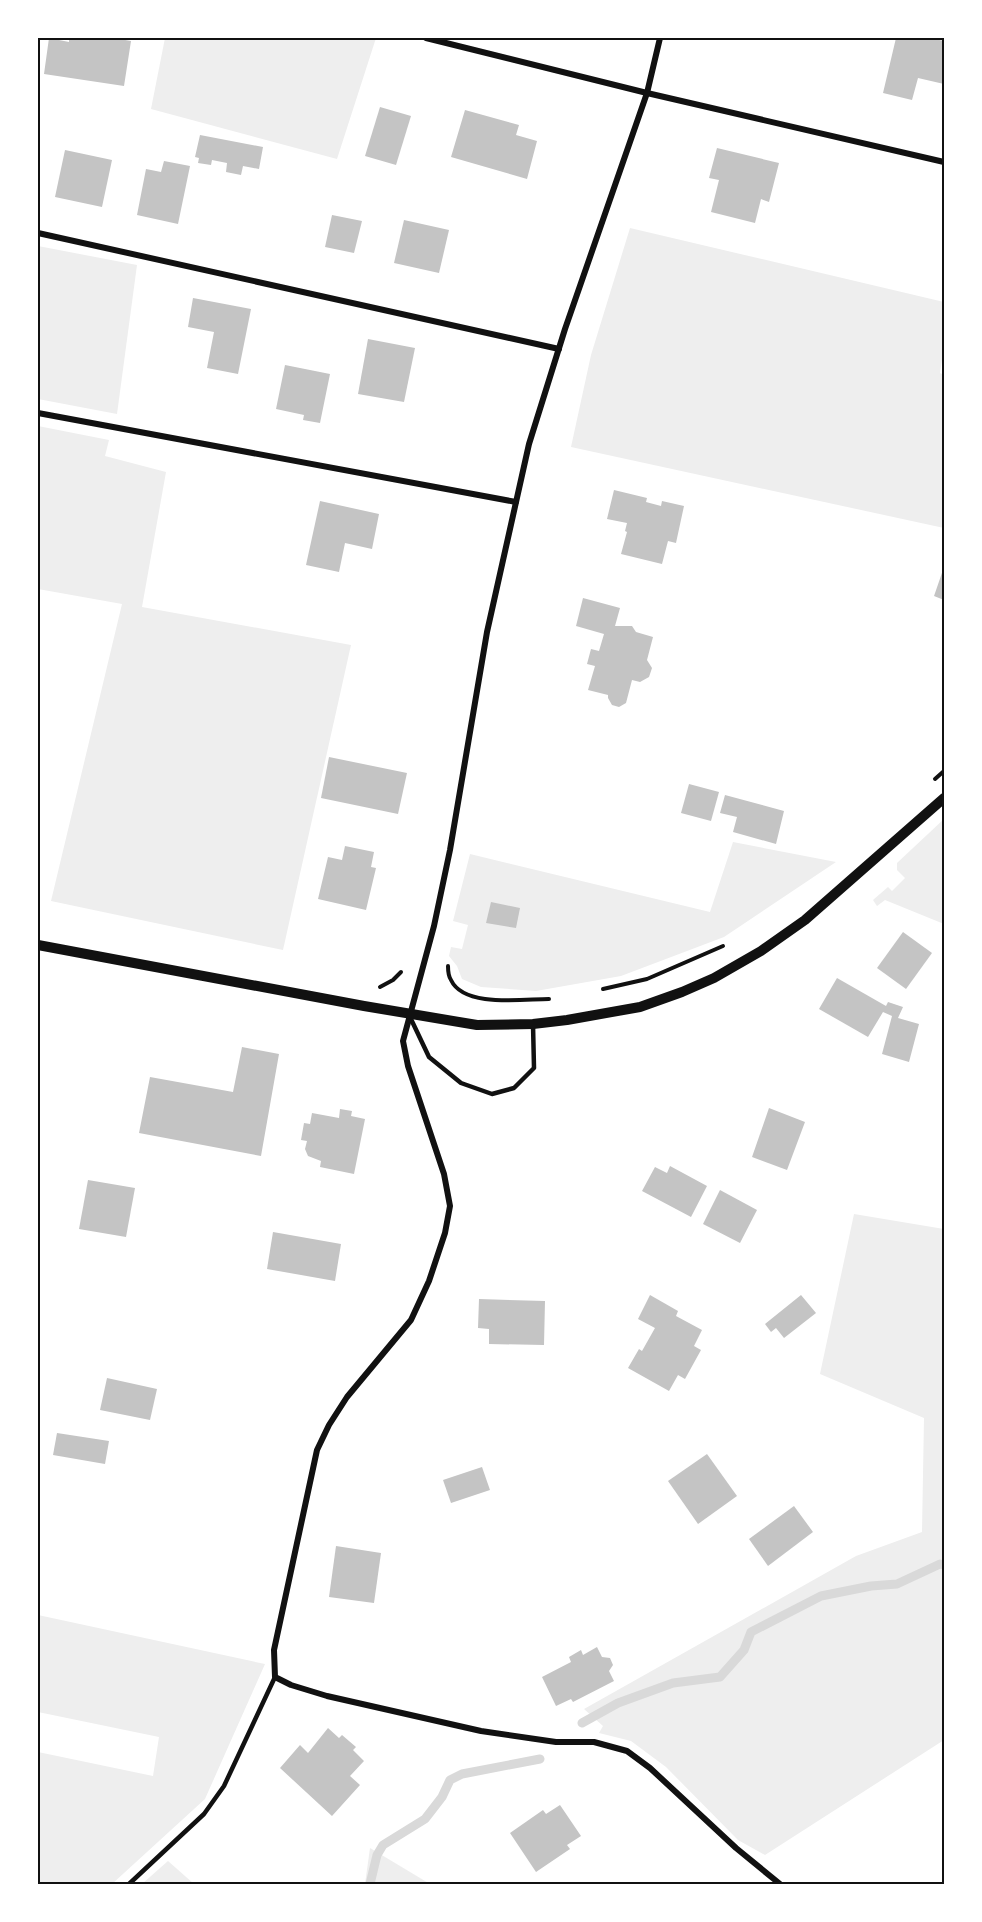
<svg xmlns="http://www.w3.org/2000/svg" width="982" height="1922" font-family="Inter,sans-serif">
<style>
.green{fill:#eee}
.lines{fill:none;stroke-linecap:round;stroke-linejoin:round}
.stream{stroke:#d9d9d9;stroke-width:9}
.building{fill:#c4c4c4}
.path{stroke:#111;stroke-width:4}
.service{stroke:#111;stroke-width:4.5}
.minor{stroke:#111;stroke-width:6}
.tertiary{stroke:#111;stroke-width:10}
.neatline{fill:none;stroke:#111;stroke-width:2}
</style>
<rect width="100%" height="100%" fill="#fff"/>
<!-- green -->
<g class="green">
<polygon points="165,38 376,38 337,159 151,109"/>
<polygon points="630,228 944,302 944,346 940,373 944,375 944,528 571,447 591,355"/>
<polygon points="38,246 137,265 117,414 38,399"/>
<polygon points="38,426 109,440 105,456 166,472 142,607 351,645 283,950 51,901 122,604 38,589"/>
<polygon points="944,819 944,924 885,900 877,906 873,900 888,887 892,891 905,878 897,870 897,863"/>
<polygon points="733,842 836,862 724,937 621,976 536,991 481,987 462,979 457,966 449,956 451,947 462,949 468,925 453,921 470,854 710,912"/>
<polygon points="854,1214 944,1229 944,1740 765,1855 738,1840 666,1767 631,1741 599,1733 603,1726 584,1709 856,1556 922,1532 924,1418 820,1374"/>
<polygon points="38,1615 265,1664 205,1799 112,1884 38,1884 38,1752 153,1776 159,1737 38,1712"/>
<polygon points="370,1848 430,1884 365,1884"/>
<polygon points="168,1861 194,1884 142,1884"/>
</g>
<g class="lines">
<!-- stream -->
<g class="stream">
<polyline points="582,1723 618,1703 673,1683 720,1677 744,1650 751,1632 821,1596 871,1586 897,1584 940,1564 944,1565"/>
<polyline points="370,1884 377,1855 383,1845 425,1819 442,1797 450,1780 462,1774 540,1759"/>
</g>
</g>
<!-- building -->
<g class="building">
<polygon points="49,38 69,42 69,38 114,38 131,41 124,86 44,74"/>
<polygon points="896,38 930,38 944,41 944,84 918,78 912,100 883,93"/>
<polygon points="380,107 411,116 396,165 365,156"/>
<polygon points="465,110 519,125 516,135 537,141 527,179 451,157"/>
<polygon points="200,135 263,147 259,169 243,166 241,175 226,172 227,163 212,160 211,165 198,163 199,158 195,157"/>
<polygon points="717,148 779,163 769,202 761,199 755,223 711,212 719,180 709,178"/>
<polygon points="65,150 112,160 102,207 55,197"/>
<polygon points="164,161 190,166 178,224 137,215 146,169 161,172"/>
<polygon points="332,215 362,221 354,253 325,247"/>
<polygon points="404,220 449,230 439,273 394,263"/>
<polygon points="193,298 251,309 238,374 207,368 214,332 188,327"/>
<polygon points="368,339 415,348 404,402 358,394"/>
<polygon points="285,365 330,374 320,423 303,420 304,415 276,409"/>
<polygon points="614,490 647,498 646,502 661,506 662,501 684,506 676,543 668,541 662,564 621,554 627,532 625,531 627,523 607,519"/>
<polygon points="320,501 379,514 372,549 345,543 339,572 306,565"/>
<polygon points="944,567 944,600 934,596"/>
<polygon points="583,598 620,608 615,626 632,626 636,632 653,637 647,660 652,668 649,677 640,682 632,680 626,703 619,707 612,705 608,698 608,695 588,690 595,666 587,664 591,649 599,651 604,634 576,626"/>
<polygon points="329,757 407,773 398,814 321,798"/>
<polygon points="689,784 719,792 711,821 681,813"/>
<polygon points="725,795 784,811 776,844 733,832 737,817 720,813"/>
<polygon points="345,846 374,852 371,867 376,868 366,910 318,899 328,857 342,860"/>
<polygon points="491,902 520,908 516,928 486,923"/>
<polygon points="903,932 932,953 906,989 877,968"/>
<polygon points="837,978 886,1006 888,1002 903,1007 898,1018 919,1024 909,1062 882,1054 892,1016 883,1012 868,1037 819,1009"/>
<polygon points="242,1047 279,1054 261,1156 139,1133 150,1077 233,1092"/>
<polygon points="769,1108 805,1122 787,1170 752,1157"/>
<polygon points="340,1109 352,1111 351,1116 365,1119 354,1174 320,1167 321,1161 308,1156 305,1149 307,1141 301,1140 304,1123 310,1124 312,1113 339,1118"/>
<polygon points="670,1166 707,1186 691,1217 642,1191 655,1167 667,1173"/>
<polygon points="88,1180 135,1188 126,1237 79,1229"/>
<polygon points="720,1190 757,1210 740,1243 703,1224"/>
<polygon points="273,1232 341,1244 335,1281 267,1269"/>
<polygon points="650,1295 678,1311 676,1316 702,1330 694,1346 701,1350 685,1379 678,1375 669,1391 628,1368 639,1349 642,1351 655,1328 638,1319"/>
<polygon points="801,1295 816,1313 784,1338 776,1328 771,1332 765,1324"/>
<polygon points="479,1299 545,1301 544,1345 489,1344 489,1329 478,1328"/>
<polygon points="107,1378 157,1389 150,1420 100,1410"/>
<polygon points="57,1433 109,1441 105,1464 53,1455"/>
<polygon points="707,1454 737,1496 698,1524 668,1481"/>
<polygon points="482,1467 490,1490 451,1503 443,1480"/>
<polygon points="794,1506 813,1532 768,1566 749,1539"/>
<polygon points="336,1546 381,1553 374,1603 329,1597"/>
<polygon points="597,1647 602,1657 610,1658 613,1665 609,1671 614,1681 573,1702 571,1699 556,1706 542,1677 571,1662 569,1657 581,1650 583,1655"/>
<polygon points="328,1728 339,1738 342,1735 356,1747 353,1750 364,1761 350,1776 360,1785 332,1816 280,1768 300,1745 308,1753"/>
<polygon points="560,1805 581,1836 567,1845 570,1849 536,1872 510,1833 543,1810 546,1814"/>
</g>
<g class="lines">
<!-- path -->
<g class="path">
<polyline points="935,779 944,771"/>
<path d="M448,966C448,971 449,977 451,980C464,1008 523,999 549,999"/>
<polyline points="380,987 393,980 401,972"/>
<polyline points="603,989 647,979 723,946"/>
</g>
<!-- service -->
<g class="service">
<polyline points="410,1017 429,1057 461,1083 492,1094 514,1088 534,1068 533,1024"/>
<polyline points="129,1884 204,1814 224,1786 275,1677"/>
</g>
<!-- minor -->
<g class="minor">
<polyline points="426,38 647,93 944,162"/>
<polyline points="660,38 647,93 565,329 529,444 487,632 450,850 434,926 403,1041 408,1066 444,1174 450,1206 445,1233 429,1281 411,1320 347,1397 329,1425 317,1450 274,1650 275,1677 291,1685 327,1696 481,1731 556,1742 594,1742 627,1751 650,1768 736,1848 780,1884"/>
<polyline points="38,233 559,349"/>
<polyline points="38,413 516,502"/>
</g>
<!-- tertiary -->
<polyline class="tertiary" points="38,945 364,1006 477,1025 533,1024 567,1020 640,1007 682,992 714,978 761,951 805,920 944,798"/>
</g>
<!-- border -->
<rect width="982" height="1922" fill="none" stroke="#ffffff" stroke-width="78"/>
<rect x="39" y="39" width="904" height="1844" class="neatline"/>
</svg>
